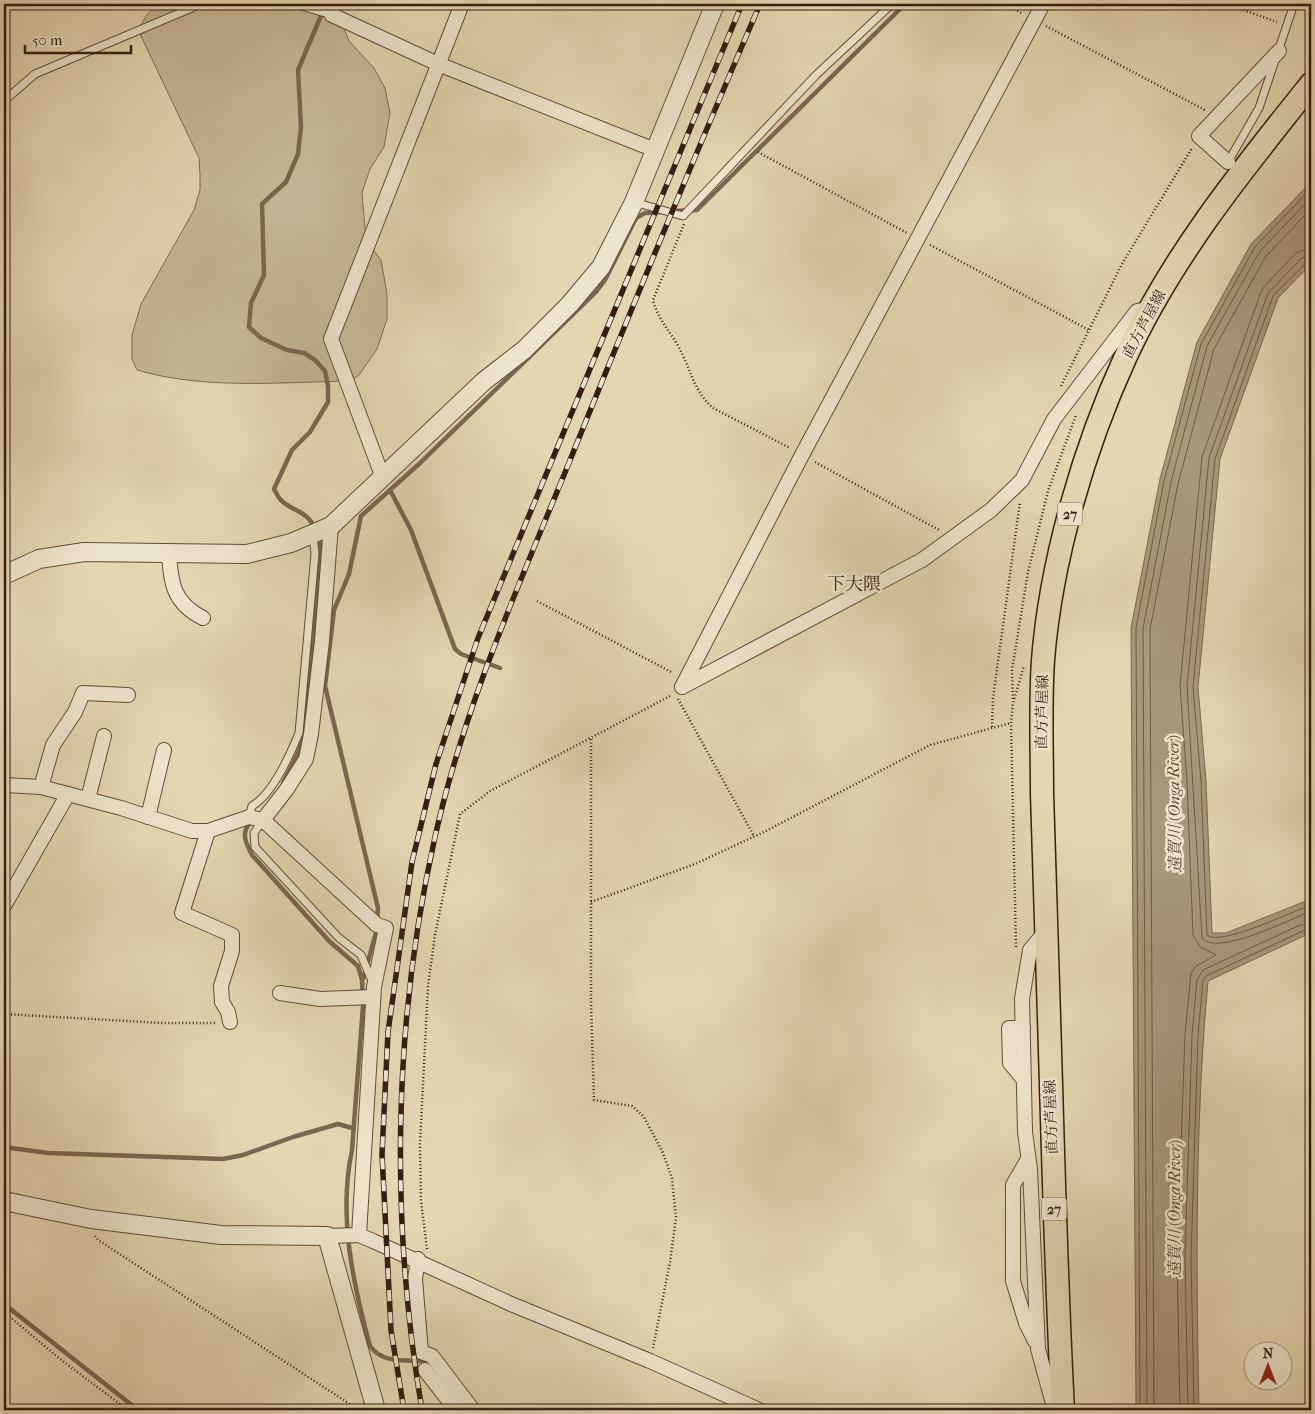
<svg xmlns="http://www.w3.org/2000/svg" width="1315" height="1414" font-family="'IM FELL French Canon','Noto Serif JP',serif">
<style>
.green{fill:#c6b796;stroke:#7e6a54}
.water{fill:#a8977b;stroke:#7a6651}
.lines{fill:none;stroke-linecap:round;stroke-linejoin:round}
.shore{stroke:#6e5a46;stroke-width:1}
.stream{stroke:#7a6651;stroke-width:4.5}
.service-casing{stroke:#614b39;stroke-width:9}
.minor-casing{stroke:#614b39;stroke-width:16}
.tertiary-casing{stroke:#614b39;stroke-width:20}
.primary-casing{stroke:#351d11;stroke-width:25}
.path{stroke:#351d11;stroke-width:2.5;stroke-dasharray:1 2.5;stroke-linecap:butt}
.service{stroke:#ede4cc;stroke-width:7}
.minor{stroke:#ede4cc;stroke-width:14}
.tertiary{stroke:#ede4cc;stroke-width:18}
.primary{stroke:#e4d6b1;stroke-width:22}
.rail-casing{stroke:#351d11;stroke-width:5.5}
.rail{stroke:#ede4cc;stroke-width:4;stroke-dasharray:11;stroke-linecap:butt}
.labels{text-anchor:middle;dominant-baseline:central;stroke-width:5;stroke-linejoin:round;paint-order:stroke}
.shield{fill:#ede4cc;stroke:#6c5949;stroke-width:1}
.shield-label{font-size:14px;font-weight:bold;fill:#351d11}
.street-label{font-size:15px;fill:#351d11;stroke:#ede4cc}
.water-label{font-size:16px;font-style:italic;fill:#5d4836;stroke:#ede4cc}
.quarter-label{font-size:18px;fill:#351d11;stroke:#ede4cc}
</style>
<rect width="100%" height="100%" fill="#e4d6b1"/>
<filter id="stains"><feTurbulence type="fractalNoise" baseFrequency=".004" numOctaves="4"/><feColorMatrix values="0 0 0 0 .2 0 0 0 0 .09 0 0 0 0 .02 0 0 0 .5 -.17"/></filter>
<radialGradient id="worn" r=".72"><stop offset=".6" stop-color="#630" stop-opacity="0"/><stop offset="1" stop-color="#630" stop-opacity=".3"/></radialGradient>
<!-- green -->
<path class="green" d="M160,4H339L341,21L349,41L374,68L385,88L390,113L384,147L370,169L362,193L366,240L381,260L387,294V319L377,349L359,375L351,381C281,382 205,390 137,370L132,359V335L141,304L194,210L200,190V175L199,158L140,34C140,21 149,10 160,4Z"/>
<!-- water -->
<path class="water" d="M1311,182V264L1278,298L1220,459L1198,687L1206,781L1212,933H1226L1311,899V1006L1308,999L1306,935L1208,981C1195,1123 1196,1267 1199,1410H1136L1131,628L1160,479L1197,342L1251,244Z"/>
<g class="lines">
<!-- shore -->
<g class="shore">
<path d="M1311,255L1302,258L1268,293L1209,458L1187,686L1202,938C1216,957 1291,919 1311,911"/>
<path d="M1311,261L1306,263L1273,296L1215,459L1193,687L1201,781L1207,935C1219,947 1294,911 1311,905"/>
<polyline points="1140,1410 1136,628 1164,481 1201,344 1255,247 1311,189"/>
<polyline points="1147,1410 1143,629 1171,482 1207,346 1260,251 1311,198"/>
<polyline points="1154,1410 1150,629 1178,484 1214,349 1266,256 1311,209"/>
<polyline points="1180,1410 1177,1256 1185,1034 1191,973 1196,966 1216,955 1200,947 1193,935 1187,782 1180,686 1202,457 1262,289 1296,253 1311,247"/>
<polyline points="1188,1410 1185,1257 1192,1035 1197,980 1203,970 1300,925 1311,925"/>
<polyline points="1194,1410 1191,1257 1198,1035 1203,980 1206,976 1303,931 1308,931 1311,934"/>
</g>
<!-- stream -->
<g class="stream">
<polyline points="672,211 697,210 905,4"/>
<polyline points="390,490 411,530 455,649 461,654 500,668"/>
<path d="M315,530C308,509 291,512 280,499C278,497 276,492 274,489L292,450L310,432L328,402V386L325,371L315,360L304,353L287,350L261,338L249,327L251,303L264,275L262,204L286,182L298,154L301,127L298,70L326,4"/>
<polyline points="283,783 299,751 305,730 321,545 318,537"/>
<path d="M251,822C240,833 246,843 252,855L329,941L358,966L362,980L363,1006L352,1150C338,1215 353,1284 370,1346C382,1363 403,1360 422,1361L427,1366"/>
<polyline points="377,921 378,908 325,686 334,610 349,574 361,516 419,464 596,292 605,280 636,218 645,213 662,212"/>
<polyline points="363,979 377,929"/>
<polyline points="4,1147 48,1153 223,1159 243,1155 293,1137 338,1124 352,1128"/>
<polyline points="4,1304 138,1410"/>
</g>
<defs>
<g id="service">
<polyline points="294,4 332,15"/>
<polyline points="4,101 35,74 201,4"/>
<polyline points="1229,164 1228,162 1259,108 1294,4"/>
<polyline points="634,202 683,216 816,75 892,4"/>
<path d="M249,817L252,806C273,794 290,755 299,733L315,554L313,534"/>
<polyline points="263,820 254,833 255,847 338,937 361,955 373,983"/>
</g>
<g id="minor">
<polyline points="333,4 332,15 438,64 655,150"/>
<polyline points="1228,162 1199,136 1279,51"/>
<polyline points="383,478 331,339 462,4"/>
<path d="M169,554C171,583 173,603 203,618"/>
<polyline points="682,687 802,455 1043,4"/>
<polyline points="682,687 922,560 991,510 1022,480 1054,419 1137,311 1151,308"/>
<polyline points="4,785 41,787 121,808 192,831 208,831 249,817 263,820 287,789 306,759 311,734 322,641 331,526"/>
<polyline points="41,787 53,745 75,712 83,693 128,695"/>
<polyline points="88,799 104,736"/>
<polyline points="148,817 164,750"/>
<polyline points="263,820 377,925 386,928 374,987 359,1235"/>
<polyline points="208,831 182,913 232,935 232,951 221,986 222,1002 228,1012 230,1022"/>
<polyline points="4,906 68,794"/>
<polyline points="1045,932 1030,950 1022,999 1025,1132 1030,1169 1038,1349 1052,1400 1061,1410"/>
<polyline points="280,993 320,999 373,997"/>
<polyline points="1023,1028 1009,1028 1010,1063 1024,1080"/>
<polyline points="1028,1159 1013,1185 1013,1281 1026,1323 1035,1341"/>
<polyline points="327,1236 359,1235 373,1241 511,1304 650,1361 759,1410"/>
<polyline points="418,1259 415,1279 421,1352 432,1356 473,1410"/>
<polyline points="425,1370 456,1410"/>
</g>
<g id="tertiary">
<polyline points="4,575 39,559 84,552 247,554 291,543 331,526 484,381 524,350 570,304 601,267 634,202 715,4"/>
<polyline points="4,1201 91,1219 221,1235 327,1236 376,1410"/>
</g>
<path id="primary" d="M1063,1410C1056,1279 1053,1148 1049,1017C1047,942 1044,868 1042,793C1042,748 1040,704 1043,660C1051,560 1084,447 1126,356C1172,256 1243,169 1311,84"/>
</defs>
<!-- service casing -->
<use href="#service" class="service-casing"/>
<!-- minor casing -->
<use href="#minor" class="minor-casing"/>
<!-- tertiary casing -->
<use href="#tertiary" class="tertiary-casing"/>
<!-- primary casing -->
<use href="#primary" class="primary-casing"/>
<!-- path -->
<g class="path">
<polyline points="1005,4 1023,14"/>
<polyline points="1227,4 1277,22"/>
<polyline points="1046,26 1205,110"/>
<polyline points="758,152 907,233"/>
<path d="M684,224L653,300C657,317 668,329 677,344C690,366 693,391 713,408L790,448"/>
<polyline points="930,245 1089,330"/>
<polyline points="1061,386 1122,264 1192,148"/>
<polyline points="815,462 939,530"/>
<polyline points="537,601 673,673"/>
<polyline points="678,699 754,836"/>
<polyline points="1013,699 1012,670 1028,572 1048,491 1076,415"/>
<polyline points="992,727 993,698 1020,502"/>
<polyline points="591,739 591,1003 594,1100 632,1106 644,1117 663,1153 672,1178 676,1218 670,1262 653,1348"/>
<polyline points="591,902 695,864 766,831 930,745 1011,723"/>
<polyline points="1016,947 1011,723 1013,703 1024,666"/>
<polyline points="4,1014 162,1023 217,1023"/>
<polyline points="95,1236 98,1240 359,1410"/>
<polyline points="427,1249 421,1201 420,1144 428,986 435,935 460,814 490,791 672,695"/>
<polyline points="4,1312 60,1359 128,1410"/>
</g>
<!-- service -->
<use href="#service" class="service"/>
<!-- minor -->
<use href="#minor" class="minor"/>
<!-- tertiary -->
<use href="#tertiary" class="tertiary"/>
<!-- primary -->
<use href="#primary" class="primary"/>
<defs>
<g id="rail">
<polyline points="404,1410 391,1330 382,1154 388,1032 412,862 436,764 478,638 742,4"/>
<path d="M422,1410C390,1221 393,1024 435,837C463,711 515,594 564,475C628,317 693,160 760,4"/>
</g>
</defs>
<!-- rail casing -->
<use href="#rail" class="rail-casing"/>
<!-- rail -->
<use href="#rail" class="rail"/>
</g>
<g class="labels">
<!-- shield labels -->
<g class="shield">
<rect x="1057.5" y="502.5" width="25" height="23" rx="4"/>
<rect x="1041.5" y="1197.5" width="25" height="23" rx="4"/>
</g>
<g class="shield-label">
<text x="1070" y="514">27</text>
<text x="1054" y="1209">27</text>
</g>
<!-- street labels -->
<g class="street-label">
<text transform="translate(1144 324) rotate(-62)">直方芦屋線</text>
<text transform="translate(1042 712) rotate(-89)">直方芦屋線</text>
<text transform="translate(1051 1117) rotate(-92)">直方芦屋線</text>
</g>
<!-- water labels -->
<g class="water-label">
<text transform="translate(1174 804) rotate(-91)">遠賀川 (Onga River)</text>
<text transform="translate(1174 1209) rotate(-90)">遠賀川 (Onga River)</text>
</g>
<!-- quarter labels -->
<g class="quarter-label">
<text x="854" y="584">下大隈</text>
</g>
</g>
<!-- margin -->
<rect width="1315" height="1414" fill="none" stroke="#e4d6b1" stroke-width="20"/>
<rect x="5" y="5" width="1305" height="1404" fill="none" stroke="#351d11" stroke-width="2.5"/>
<rect x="10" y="10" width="1295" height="1394" fill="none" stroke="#351d11"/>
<!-- north arrow -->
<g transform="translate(1268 1366)"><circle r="24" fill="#ede4cc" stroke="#a39481"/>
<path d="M0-4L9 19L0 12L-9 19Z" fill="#8f2418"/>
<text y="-8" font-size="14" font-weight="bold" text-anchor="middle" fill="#351d11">N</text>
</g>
<!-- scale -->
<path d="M25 45v8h106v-8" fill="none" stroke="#351d11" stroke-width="2.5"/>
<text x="32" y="45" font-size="15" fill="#351d11" stroke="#ede4cc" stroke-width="4" paint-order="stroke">50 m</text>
<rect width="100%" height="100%" filter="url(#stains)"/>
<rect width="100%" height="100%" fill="url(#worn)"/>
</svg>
